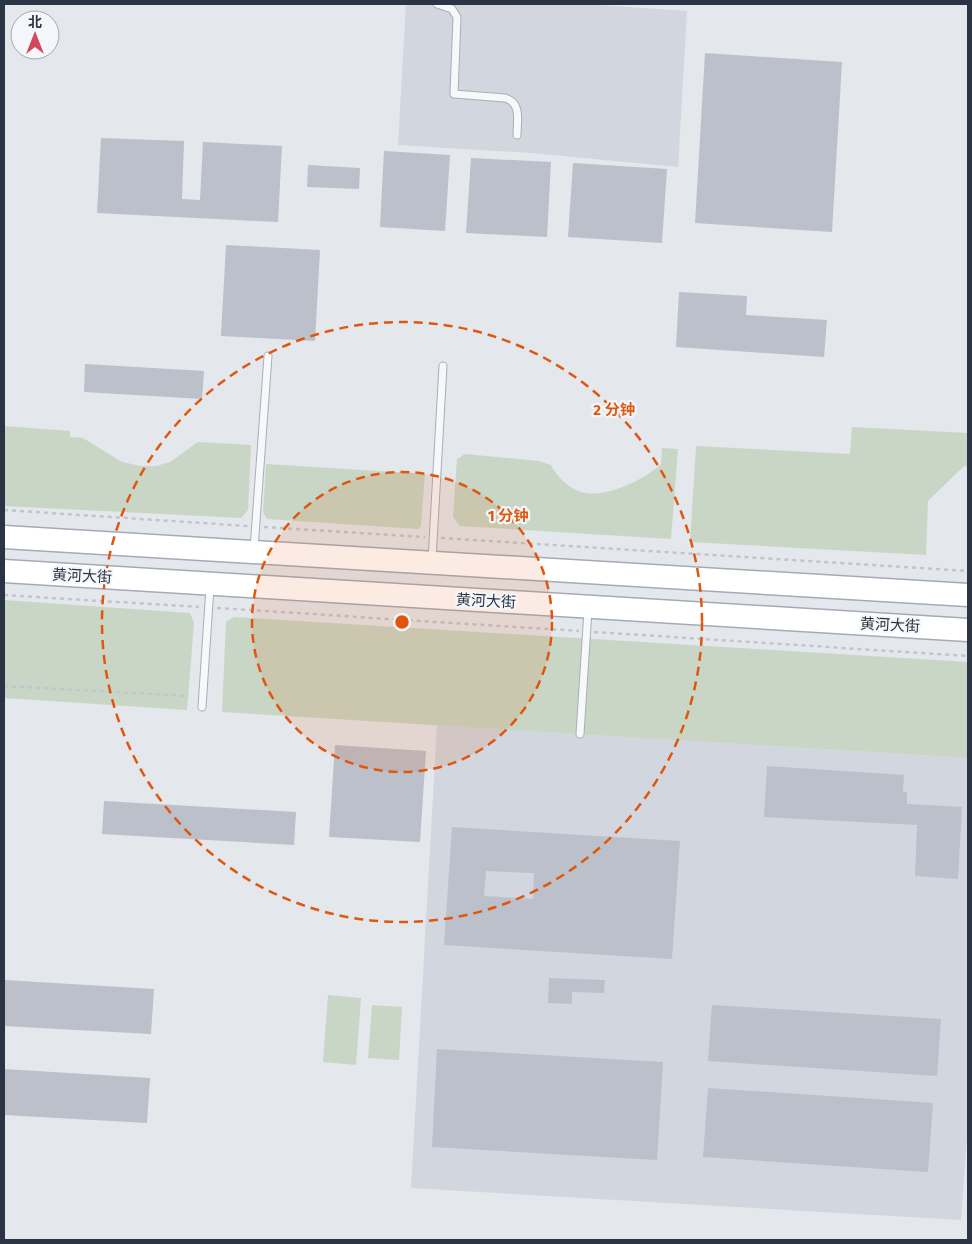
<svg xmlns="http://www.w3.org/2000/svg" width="972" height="1244" font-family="'Fira Sans','Noto Sans SC',sans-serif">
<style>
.built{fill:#d2d6de}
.green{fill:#c9d6c5}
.building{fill:#bbc0ca;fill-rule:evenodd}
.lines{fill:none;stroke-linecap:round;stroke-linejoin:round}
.lane-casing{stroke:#a9aeb7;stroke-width:9}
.primary-casing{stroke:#a3abb8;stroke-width:25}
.path{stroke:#c2c5cb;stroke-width:2.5;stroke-dasharray:4 4;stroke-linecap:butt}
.lane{stroke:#f7f8fa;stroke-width:7}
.primary{stroke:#fff;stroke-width:22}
.ring{fill:none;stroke:#df570f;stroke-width:2.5;stroke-dasharray:9 6}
.labels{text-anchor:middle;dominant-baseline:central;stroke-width:4.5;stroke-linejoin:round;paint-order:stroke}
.street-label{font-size:15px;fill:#2b3445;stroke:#f4f6f9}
.centre{fill:#df570f;stroke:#f4f6f9;stroke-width:2.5}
.ring-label{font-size:15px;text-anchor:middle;font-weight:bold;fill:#df570f;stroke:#f4f6f9;stroke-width:4.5;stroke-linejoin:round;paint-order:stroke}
</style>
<rect width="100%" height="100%" fill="#e4e7ec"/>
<!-- built -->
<g class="built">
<polygon points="406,4 583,4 687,11 678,167 532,153 398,145"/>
<polygon points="437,725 968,758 968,1122 961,1220 411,1188"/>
</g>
<!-- green -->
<g class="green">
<polygon points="4,426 70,431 70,437 83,438 122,462 141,466 156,466 170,462 198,442 251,445 248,510 241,518 4,506"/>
<polygon points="852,427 968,433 968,467 964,466 928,501 926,555 690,542 696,446 850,454"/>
<path d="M662,448L678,449L671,539L460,526L453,517L457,459L465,454L539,461L551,465C558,478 571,491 586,493C608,497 646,479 661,464Z"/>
<polygon points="266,464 425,474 421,526 418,529 267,519 263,512"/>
<polygon points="4,600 190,613 194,623 187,710 4,698"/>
<polygon points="234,617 968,662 968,758 222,712 226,622"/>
<polygon points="328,995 361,998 356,1065 323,1062"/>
<polygon points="372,1005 402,1007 399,1060 368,1058"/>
</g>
<!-- building -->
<g class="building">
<polygon points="705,53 842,62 832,232 695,223"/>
<polygon points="101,138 184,141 182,199 200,200 203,142 282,146 278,222 97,213"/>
<polygon points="384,151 450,155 445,231 380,227"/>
<polygon points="471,158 551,162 547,237 466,233"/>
<polygon points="573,163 667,169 662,243 568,237"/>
<polygon points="308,165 360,168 359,189 307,187"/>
<polygon points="226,245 320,250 315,341 221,336"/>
<polygon points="679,292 747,296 746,315 827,320 824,357 676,347"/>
<polygon points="85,364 204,371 202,399 84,392"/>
<polygon points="335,745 426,751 420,842 329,837"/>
<polygon points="767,766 904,775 903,792 907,792 907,804 962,807 958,879 915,876 917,825 764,817"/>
<polygon points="104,801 296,812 294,845 102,834"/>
<path d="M452,827L680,841L672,959L444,945ZM486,871L534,873L533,899L484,896Z"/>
<polygon points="549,978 605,980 604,993 572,992 572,1004 548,1003"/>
<polygon points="4,980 154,989 151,1034 4,1026"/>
<polygon points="712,1005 941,1019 937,1076 708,1061"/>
<polygon points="437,1049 663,1062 657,1160 432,1147"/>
<polygon points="4,1069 150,1078 147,1123 4,1115"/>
<polygon points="708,1088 933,1103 928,1172 703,1157"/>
</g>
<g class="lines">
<defs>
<g id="lane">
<path d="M437,4L452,9L457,17L454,94L505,98C522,103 517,120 517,135"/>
<polyline points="254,549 268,356"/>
<polyline points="432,560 443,366"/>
<polyline points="202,707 210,587"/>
<polyline points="580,734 588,610"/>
</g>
<g id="primary">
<polyline points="4,537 968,595"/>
<polyline points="4,571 968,630"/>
</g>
</defs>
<!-- lane casing -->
<use href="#lane" class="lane-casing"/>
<!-- primary casing -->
<use href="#primary" class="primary-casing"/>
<!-- path -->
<g class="path">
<polyline points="4,510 248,526"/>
<polyline points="264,527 425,537"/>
<polyline points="441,538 968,571"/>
<polyline points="4,595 199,607"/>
<polyline points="217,608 579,631"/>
<polyline points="594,632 968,656"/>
<polyline points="4,686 188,696"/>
</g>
<!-- lane -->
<use href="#lane" class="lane"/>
<!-- primary -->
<use href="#primary" class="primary"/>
</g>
<!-- distance rings -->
<circle cx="402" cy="622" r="150" fill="#df570f" fill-opacity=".12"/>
<g class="ring">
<circle cx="402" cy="622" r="150"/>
<circle cx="402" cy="622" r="300"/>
</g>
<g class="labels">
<!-- street labels -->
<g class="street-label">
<text transform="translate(82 576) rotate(3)">黄河大街</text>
<text transform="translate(486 601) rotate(3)">黄河大街</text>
<text transform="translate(890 625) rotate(3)">黄河大街</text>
</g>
</g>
<circle cx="402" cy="622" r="8" class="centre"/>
<g class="ring-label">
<text x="614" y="415">2 分钟</text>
<text x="508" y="521">1 分钟</text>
</g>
<!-- border -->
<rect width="972" height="1244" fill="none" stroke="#2b3445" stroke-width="10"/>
<!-- north arrow -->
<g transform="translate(35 35)"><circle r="24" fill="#f4f6f9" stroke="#a4a8b1"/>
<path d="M0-4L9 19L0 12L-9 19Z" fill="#d1495b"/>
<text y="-8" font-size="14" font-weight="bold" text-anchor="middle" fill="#2b3445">北</text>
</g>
</svg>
